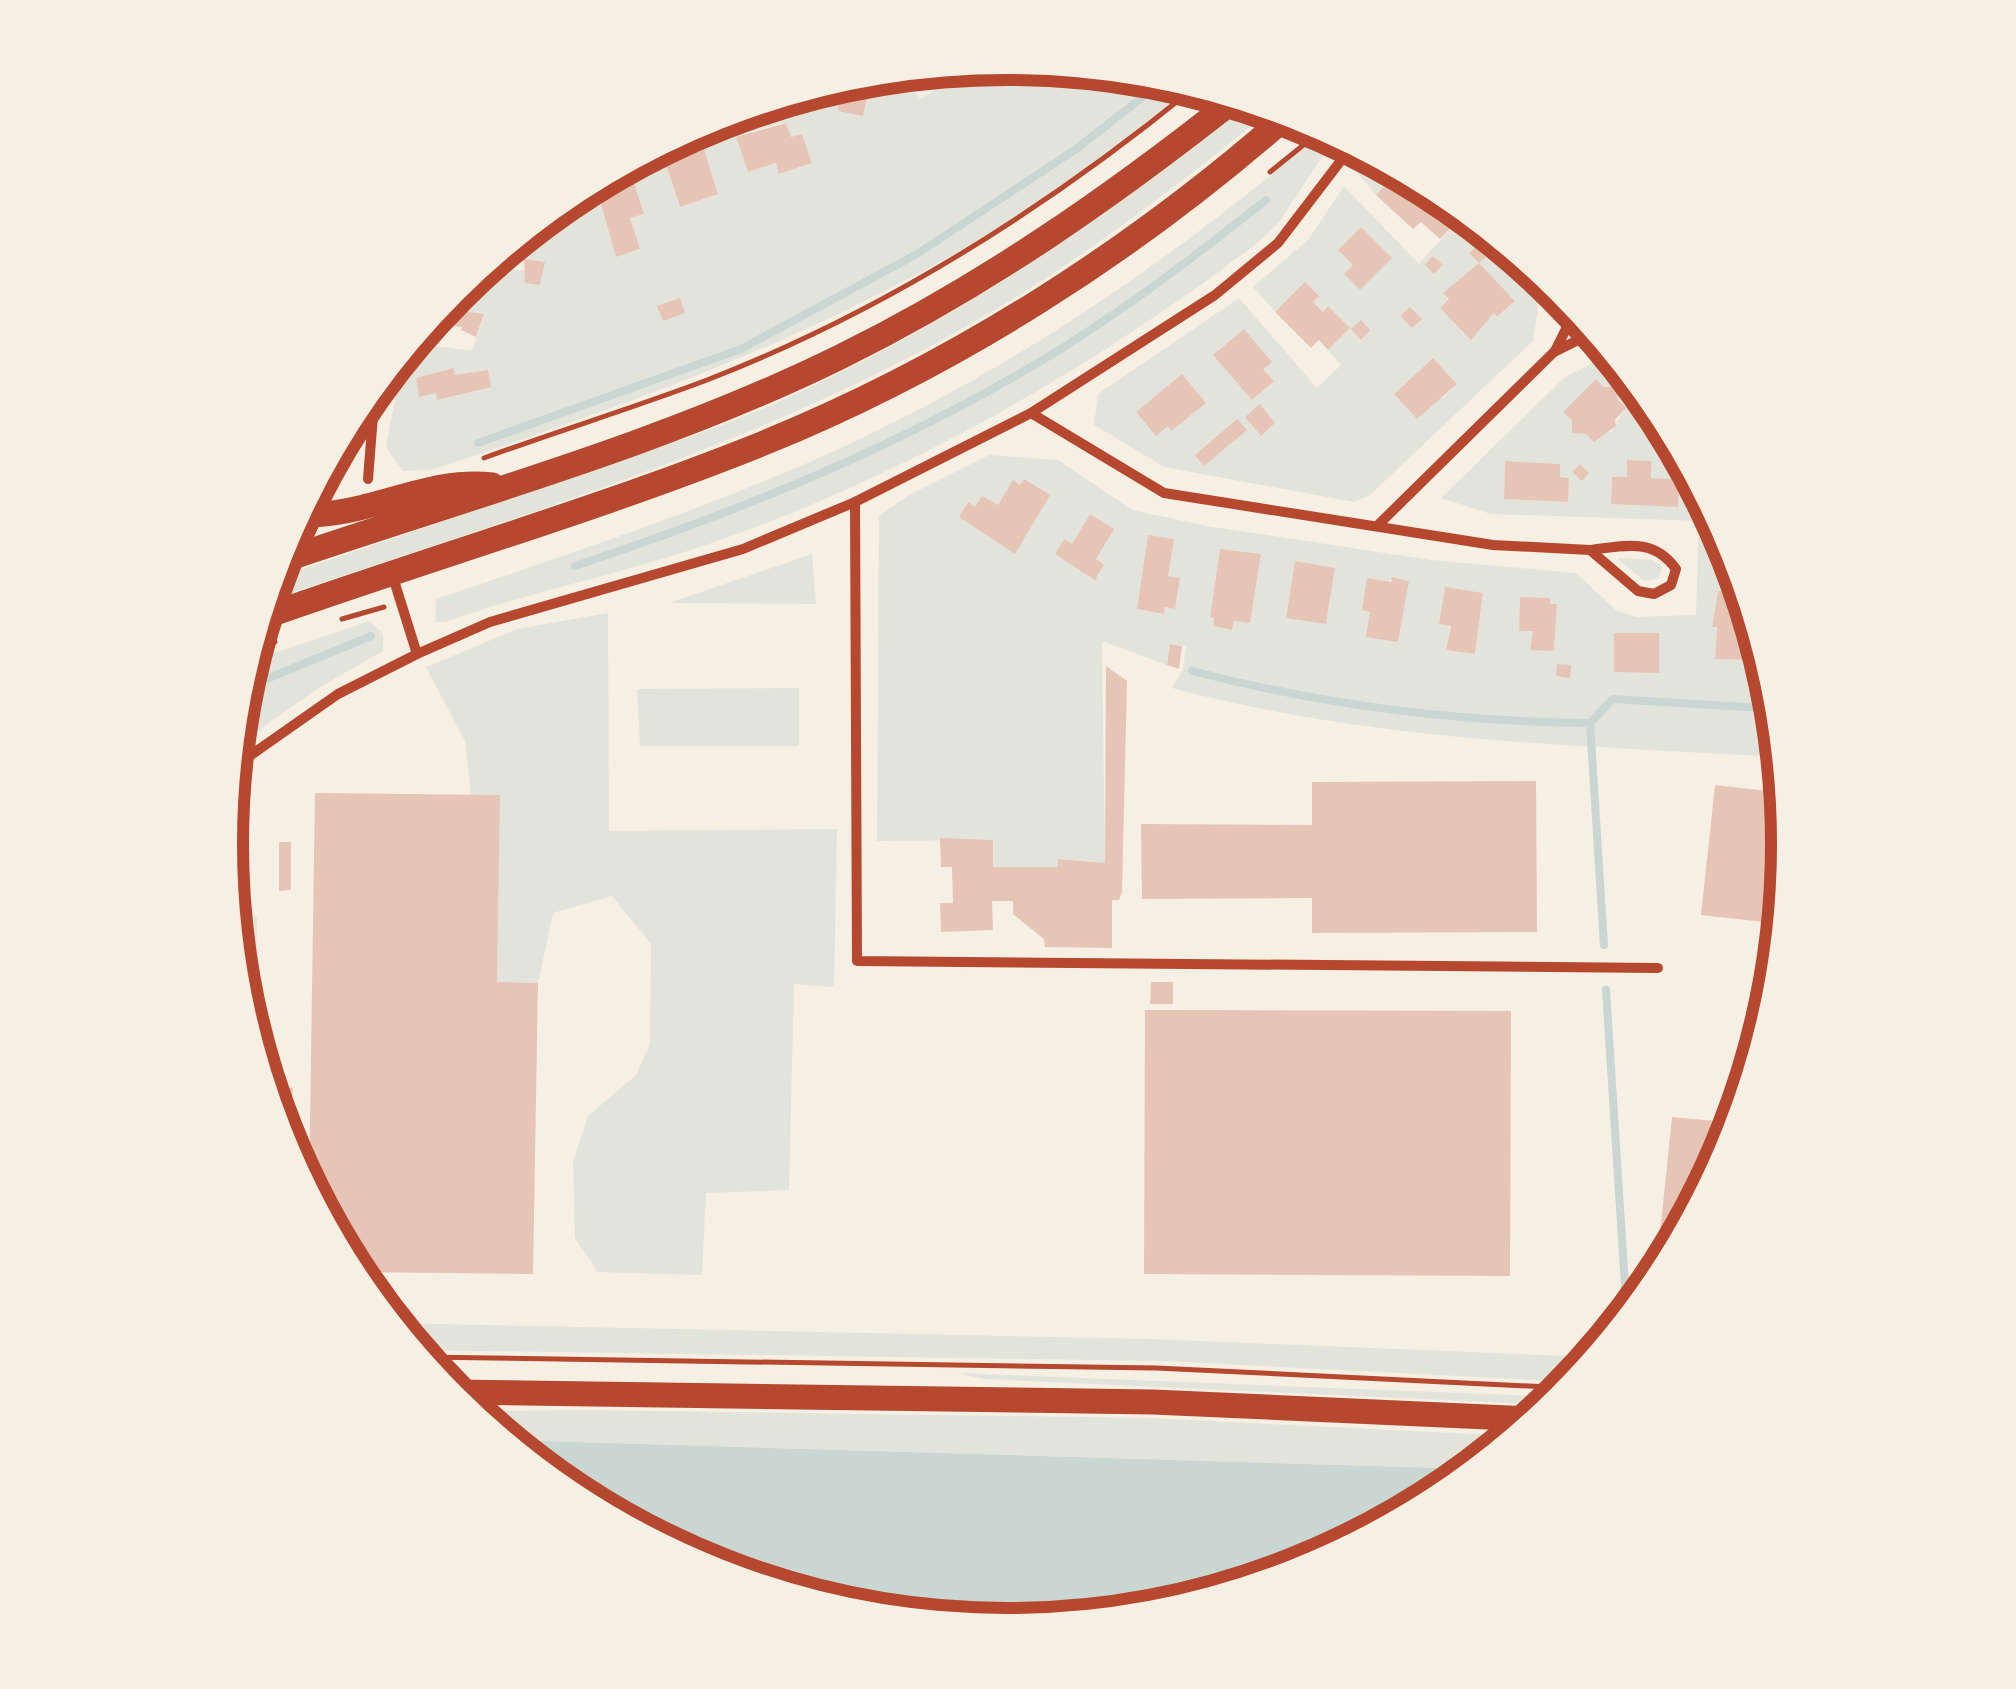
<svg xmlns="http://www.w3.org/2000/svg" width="2016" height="1689" font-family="Lato,sans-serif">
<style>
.green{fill:#e2e4dc;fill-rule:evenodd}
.water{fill:#c9d6d2}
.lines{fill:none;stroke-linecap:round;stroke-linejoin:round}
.stream{stroke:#c9d6d2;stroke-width:8}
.building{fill:#e6c5b7}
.path{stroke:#b5482f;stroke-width:5}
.minor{stroke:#b5482f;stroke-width:10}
.trunk{stroke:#b5482f;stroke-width:25}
.rim{fill:none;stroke:#b5482f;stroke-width:12}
</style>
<rect width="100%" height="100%" fill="#f6efe4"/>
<!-- green -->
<g class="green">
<path d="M1009,63L1046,66L1055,81L1076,69L1161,78L1191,87C973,279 704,381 431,470L403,471L386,447L403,355L413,343L472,351L484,315L446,309L459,288L477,291L476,275L487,266L528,271L526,283L539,285L544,262L499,255L574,194L595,183L616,257L640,249L630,218L644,214L629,172L596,182L709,122L822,88L841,92L870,76L904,73L920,99L966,73L963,67ZM780,123H786L791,137L802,134L812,163L780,174L776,163L748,172L736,137ZM704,149L718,194L679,206L666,165Z"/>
<path d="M1248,104L1270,111C1187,178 1104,243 1013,299C783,440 522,515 269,600L276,578C383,542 491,505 598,468C655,448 714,430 769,406C944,329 1099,224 1248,104Z"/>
<path d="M1324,131L1335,137L1280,221L1260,241C1096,366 916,470 723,539C632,572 536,590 445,622H435L436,599C569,554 703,510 832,452C1011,371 1175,258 1324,131Z"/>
<polygon points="1368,154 1399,171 1376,195 1355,170"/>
<path d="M1344,186L1419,264L1462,216L1433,195L1431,188L1443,195L1552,284L1540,295L1533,341L1370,495L1354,502L1164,467L1094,425L1098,394L1239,298L1317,388L1341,365L1328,350L1350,328L1329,307L1323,312L1313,302L1275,312L1253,287L1308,240ZM1479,263L1515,301L1498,317L1494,313L1471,340L1444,293ZM1433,358L1457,384L1443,398L1394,394Z"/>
<path d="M1612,354C1670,424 1718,505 1745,592L1718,591L1712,626L1717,627L1715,658L1751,660V613L1775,693L1781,757C1577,746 1370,741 1172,688L1183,670L1186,646L1170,644L1167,665L1102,641L1105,863L1059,859L1058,867H993L992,840L877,841L879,516L909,495L989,455L1058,460L1132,510L1207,526L1431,560L1576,573L1617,611L1637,617L1696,615L1699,521L1491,514L1441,498L1565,377ZM1595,380L1603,387H1617L1618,400L1625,408L1611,432L1572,433V420L1564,412ZM1627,461L1651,478L1679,479L1678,506L1611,504L1612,477H1627ZM1505,462L1560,464V477L1569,478L1567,502L1504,499ZM1024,479L1015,553L959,517L967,503L975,507L982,496L998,505L1013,481L1020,485ZM1090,515L1113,529L1096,559L1104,564L1095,579L1055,554L1064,540L1072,544ZM1148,536L1168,576L1180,579L1163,614L1137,609ZM1220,550L1261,554L1250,623L1234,621L1232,630L1213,626L1214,618L1210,616ZM1295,561L1335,568L1326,624L1286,617ZM1393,577L1409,581L1398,642L1370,612L1363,610ZM1445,588L1483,593L1475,654L1446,650L1450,626L1439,623ZM1520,598H1550V604L1557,605L1554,650H1530L1533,631H1519ZM1614,633H1659V672H1615Z"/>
<polygon points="812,554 816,604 669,603"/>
<polygon points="1617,558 1653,560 1662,567 1659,578 1644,581"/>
<polygon points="608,613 609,831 837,829 834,987 794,984 789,1190 706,1193 702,1275 598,1272 575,1238 573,1161 588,1116 636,1075 650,1044 651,944 612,896 553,913 538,983 497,982 499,795 471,795 465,741 426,667 517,629"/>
<polygon points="370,621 383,634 383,651 320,687 236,746 241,691 250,661"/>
<polygon points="799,688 799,746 640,746 637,689"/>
<polygon points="231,801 244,821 248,856 228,867 228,824 235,818 229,810"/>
<polygon points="248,908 257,918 256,971 250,974 237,955 233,918"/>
<polygon points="394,1323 1152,1339 1594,1357 1573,1382 1162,1361 416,1350"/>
<polygon points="958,1373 1562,1397 1552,1405 984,1379"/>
<polygon points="584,1410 1149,1418 1514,1436 1474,1469 507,1440 471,1411"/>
</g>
<!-- water -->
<path class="water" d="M507,1440L1474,1469C1351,1570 1166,1625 1008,1626C933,1627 856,1612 785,1590C759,1582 730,1577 705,1565C631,1530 570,1492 507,1440Z"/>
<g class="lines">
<!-- stream -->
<g class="stream">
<polyline points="478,443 741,349 917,254 1076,149 1166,79"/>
<path d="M575,566C725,516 872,458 1010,379C1101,328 1184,265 1266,200"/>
<path d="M1192,671C1323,705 1455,722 1590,723L1604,945"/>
<polyline points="242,689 371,636"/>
<polyline points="1590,723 1613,699 1762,708 1776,704"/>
<polyline points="1606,990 1627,1317"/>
</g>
</g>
<!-- building -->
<g class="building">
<polygon points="1046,66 1076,69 1055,81"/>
<polygon points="963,67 966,73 935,90 924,71"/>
<polygon points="871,76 863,116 838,111 841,92 822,88"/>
<polygon points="786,123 791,137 802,134 812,163 779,174 776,163 748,172 736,137"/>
<polygon points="704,149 718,194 680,207 666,165"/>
<polygon points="630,171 644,214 630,218 640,249 616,257 595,183"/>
<polygon points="1399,171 1431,188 1442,204 1446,200 1462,216 1440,239 1421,222 1413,229 1376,195"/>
<polygon points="1361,227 1392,258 1360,290 1344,274 1353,265 1338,250"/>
<polygon points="1480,243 1490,253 1479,263 1469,253"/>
<polygon points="1433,256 1443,265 1434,274 1425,265"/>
<polygon points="524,259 545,262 540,285 525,283"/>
<polygon points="1479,263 1515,301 1497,317 1494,313 1471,340 1440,308 1449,299 1443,293"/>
<polygon points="476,275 478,291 459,288 460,288"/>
<polygon points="1305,282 1319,296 1313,302 1323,312 1328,306 1350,328 1328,350 1319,340 1311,348 1275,312"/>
<polygon points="680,298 685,313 663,321 657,306"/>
<polygon points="447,302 446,309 484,314 476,337 461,330 462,327 438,324 436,335 421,333"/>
<polygon points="1410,307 1422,319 1412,328 1400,316"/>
<polygon points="1361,320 1370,330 1361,340 1351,329"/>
<polygon points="1244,329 1272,362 1263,369 1274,381 1252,400 1213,355"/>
<polygon points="1433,358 1457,384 1417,419 1394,394"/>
<polygon points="454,368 455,375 488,370 491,387 437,400 436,393 419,397 416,378"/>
<polygon points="1182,374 1206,403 1171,431 1168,426 1156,436 1136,412"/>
<polygon points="1596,379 1603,387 1617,387 1618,400 1626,408 1615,420 1616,426 1594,442 1586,434 1572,433 1572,420 1563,412"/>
<polygon points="1260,404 1275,423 1261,436 1245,417"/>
<polygon points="1237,419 1247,430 1204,466 1195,455"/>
<polygon points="1627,460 1651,461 1651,478 1679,479 1678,507 1611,504 1612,477 1627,477"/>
<polygon points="1505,461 1560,464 1560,477 1569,478 1568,502 1504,499"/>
<polygon points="1580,464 1589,473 1582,481 1572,472"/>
<polygon points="1024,479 1050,495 1015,554 959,517 968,502 975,507 982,496 998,505 1013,480 1020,485"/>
<polygon points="1090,514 1114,529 1096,559 1104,564 1095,580 1055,554 1064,539 1072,544"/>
<polygon points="1717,521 1730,545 1718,545"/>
<polygon points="1148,535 1174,539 1168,576 1180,578 1175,609 1165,607 1164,614 1137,609"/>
<polygon points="1220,549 1261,554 1250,623 1234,621 1232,630 1213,626 1214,618 1210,617"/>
<polygon points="1295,561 1335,568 1326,624 1286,618"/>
<polygon points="1392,577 1409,581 1398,642 1366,637 1370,612 1362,610 1367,578 1391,582"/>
<polygon points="1445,587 1483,593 1475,654 1446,650 1451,626 1439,624"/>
<polygon points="1718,591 1745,592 1753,629 1752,660 1715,659 1717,627 1712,627"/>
<polygon points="1520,597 1550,598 1550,604 1557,604 1554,651 1530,650 1533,631 1519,631"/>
<polygon points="1614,633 1659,633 1659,673 1614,672"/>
<polygon points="1170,644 1182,646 1179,669 1167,665"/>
<polygon points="1557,664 1571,665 1570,678 1556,676"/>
<polygon points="1106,666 1127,681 1122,892 1119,900 1112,900 1112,948 1045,947 1044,939 1013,914 1013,901 992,901 993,930 941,932 940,903 953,903 952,867 941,867 940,838 993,840 993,867 1058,867 1058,859 1105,863"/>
<polygon points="1536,781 1537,932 1312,933 1312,898 1142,899 1141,824 1312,825 1312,782"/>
<polygon points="1715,785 1785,793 1790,845 1782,924 1701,915"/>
<polygon points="315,793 500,795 497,982 538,983 533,1274 354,1272 309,1188"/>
<polygon points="279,842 291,842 291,890 279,891"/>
<polygon points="1151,982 1173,982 1173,1004 1150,1004"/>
<polygon points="1145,1010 1511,1011 1510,1276 1144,1274"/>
<polygon points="281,1087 293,1088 292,1107 280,1106"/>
<polygon points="1672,1117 1737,1123 1730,1144 1681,1236 1660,1234"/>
</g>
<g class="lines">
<!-- path -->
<g class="path">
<polyline points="1270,172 1322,130"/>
<path d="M484,458C558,431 633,408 707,380C885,311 1047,208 1194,88"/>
<polyline points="342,619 384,607"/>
<polyline points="254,649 275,642"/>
<polyline points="422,1357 1156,1368 1569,1388"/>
</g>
<!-- minor -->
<g class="minor">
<polyline points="1555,351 1576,309"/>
<path d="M1031,413L1164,493L1493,545L1590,550L1638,591L1654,594L1671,585L1676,569C1653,537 1625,546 1590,550"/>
<polyline points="368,479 375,390"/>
<polyline points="855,502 857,961 1658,968"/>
<polyline points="1377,526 1554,352 1594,332"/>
<polyline points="392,574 417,654"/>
<polyline points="234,767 338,694 417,654 490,622 743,549 855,502 1031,413 1215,295 1278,243 1352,146"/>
</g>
<!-- trunk -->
<g class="trunk">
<path d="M302,515C368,517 428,477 492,485"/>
<path d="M281,561C468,497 664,444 842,356C984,286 1110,198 1234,100"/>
<path d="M264,617C430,558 600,509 764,443C955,365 1132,252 1287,116"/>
<polyline points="451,1392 1153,1402 1534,1419"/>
</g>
</g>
<!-- crop -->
<path d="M0 0H2016V1689H0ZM243 844a764 764 0 1 1 1528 0a764 764 0 1 1-1528 0Z" fill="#f6efe4" fill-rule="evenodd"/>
<path class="rim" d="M243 844a764 764 0 1 1 1528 0a764 764 0 1 1-1528 0Z"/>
</svg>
